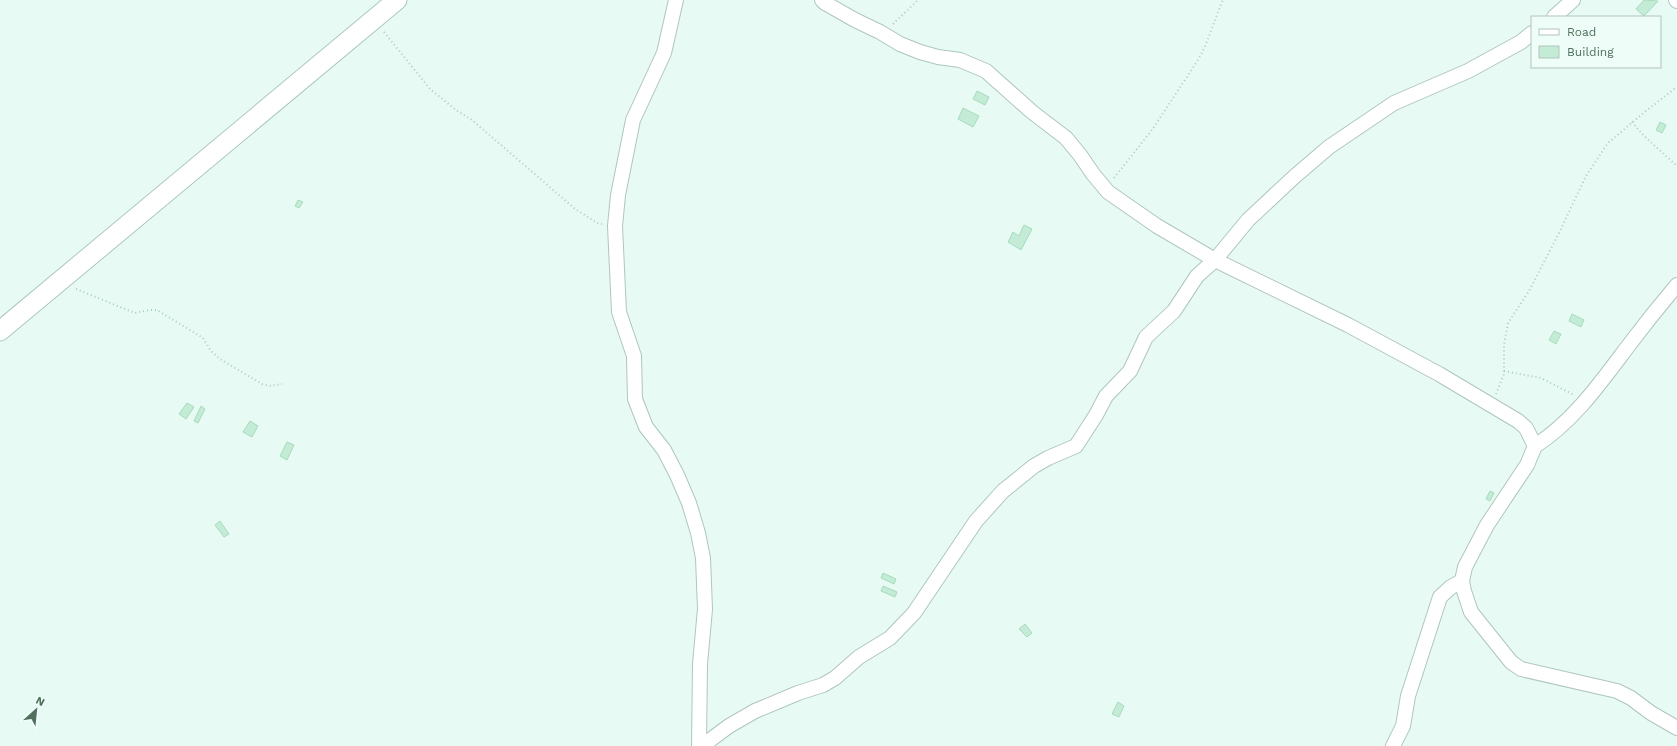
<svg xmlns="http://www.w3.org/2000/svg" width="1677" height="746" font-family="'Work Sans',sans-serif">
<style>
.building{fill:#c4ebd5;stroke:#a6dcbd}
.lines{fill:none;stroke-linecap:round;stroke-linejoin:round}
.minor-casing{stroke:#aec7ba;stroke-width:16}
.secondary-casing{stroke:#accabb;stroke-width:21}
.path{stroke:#a7d0b9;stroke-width:2;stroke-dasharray:1 3;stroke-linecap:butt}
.minor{stroke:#fff;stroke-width:14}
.secondary{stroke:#fff;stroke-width:19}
</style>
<rect width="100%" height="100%" fill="#e8faf4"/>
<!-- building -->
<g class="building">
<polygon points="1644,0 1658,1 1644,16 1636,9"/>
<polygon points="977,91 989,97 985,105 973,99"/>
<polygon points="963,108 979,116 973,127 958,119"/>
<polygon points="1660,122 1666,125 1662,133 1656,130"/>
<polygon points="298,200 303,202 299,208 295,206"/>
<polygon points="1024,225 1032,229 1021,250 1008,242 1013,232 1019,236"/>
<polygon points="1572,314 1584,320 1581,327 1569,321"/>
<polygon points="1554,331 1561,334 1556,344 1549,340"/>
<polygon points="187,403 194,407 186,419 179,414"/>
<polygon points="201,406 205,409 198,423 194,421"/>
<polygon points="250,421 258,426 252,437 243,432"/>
<polygon points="287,442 294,445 287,460 280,456"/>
<polygon points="1490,491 1494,493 1490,501 1486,499"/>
<polygon points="220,521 229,534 224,537 215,525"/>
<polygon points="883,573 896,579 894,584 881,578"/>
<polygon points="883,586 897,592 895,597 881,591"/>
<polygon points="1025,624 1032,633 1027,637 1019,629"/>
<polygon points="1118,702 1124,706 1119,717 1112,714"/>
</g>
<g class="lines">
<defs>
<g id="minor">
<polyline points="676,0 664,53 633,120 618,195 615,226 619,312 634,356 635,399 646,427 664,450 677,475 689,503 698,533 703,558 705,609 700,664 699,746"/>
<polyline points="822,0 825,3 855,20 880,32 900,44 920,52 938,57 960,60 986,71 1032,112 1066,138 1080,155 1093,174 1108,192 1157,226 1215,260 1348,325 1439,374 1518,421 1526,428 1535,446 1527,465 1487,525 1465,567 1462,581 1464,591 1471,612 1511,662 1521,669 1617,691 1631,698 1651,713 1677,728"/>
<polyline points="1676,0 1677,1"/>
<polyline points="1554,17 1573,0"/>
<path d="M1535,446C1574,421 1601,382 1629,345C1644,325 1660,305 1677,285"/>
<polyline points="702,746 729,726 755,711 798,693 823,685 835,678 859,657 890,638 914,613 976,521 1003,491 1034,466 1048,458 1076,446 1096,415 1106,396 1130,371 1146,337 1174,311 1197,276 1215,260 1248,220 1294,177 1329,147 1394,103 1468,71 1521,42 1532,33"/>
<polyline points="1393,746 1403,726 1408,696 1440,597 1451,587 1462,581"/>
</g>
<polyline id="secondary" points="0,331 397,0"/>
</defs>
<!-- minor casing -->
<use href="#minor" class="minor-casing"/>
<!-- secondary casing -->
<use href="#secondary" class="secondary-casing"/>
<!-- path -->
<g class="path">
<polyline points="893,24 918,0"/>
<polyline points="384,32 430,89 456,110 472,120 574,208 597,223 602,224"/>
<polyline points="1632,122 1644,136 1677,166"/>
<path d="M1114,178L1152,130L1198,60C1209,41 1214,20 1223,0"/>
<polyline points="76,289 135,313 149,310 157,310 203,338 211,351 220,359 262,384 269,386 282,384"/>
<polyline points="1504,371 1541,378 1574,395"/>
<polyline points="1496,394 1504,374 1504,345 1508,323 1529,291 1559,233 1586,176 1608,143 1647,110 1677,87"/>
</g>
<!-- minor -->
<use href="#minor" class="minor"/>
<!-- secondary -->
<use href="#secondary" class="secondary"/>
</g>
<!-- legend -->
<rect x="1531" y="16" width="130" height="52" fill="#eefdf8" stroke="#afc5ba"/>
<rect x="1539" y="29" width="20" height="6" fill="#ffffff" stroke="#afc5ba"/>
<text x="1567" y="36" font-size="12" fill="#50705d">Road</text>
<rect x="1539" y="46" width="20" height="12" fill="#c4ebd5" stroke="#afc5ba"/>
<text x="1567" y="56" font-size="12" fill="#50705d">Building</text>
<!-- north arrow -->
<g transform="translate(36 710) rotate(27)" stroke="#eefdf8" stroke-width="3" paint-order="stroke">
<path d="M0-3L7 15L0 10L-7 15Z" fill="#50705d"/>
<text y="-6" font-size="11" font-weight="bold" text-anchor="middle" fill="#50705d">N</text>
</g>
</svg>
